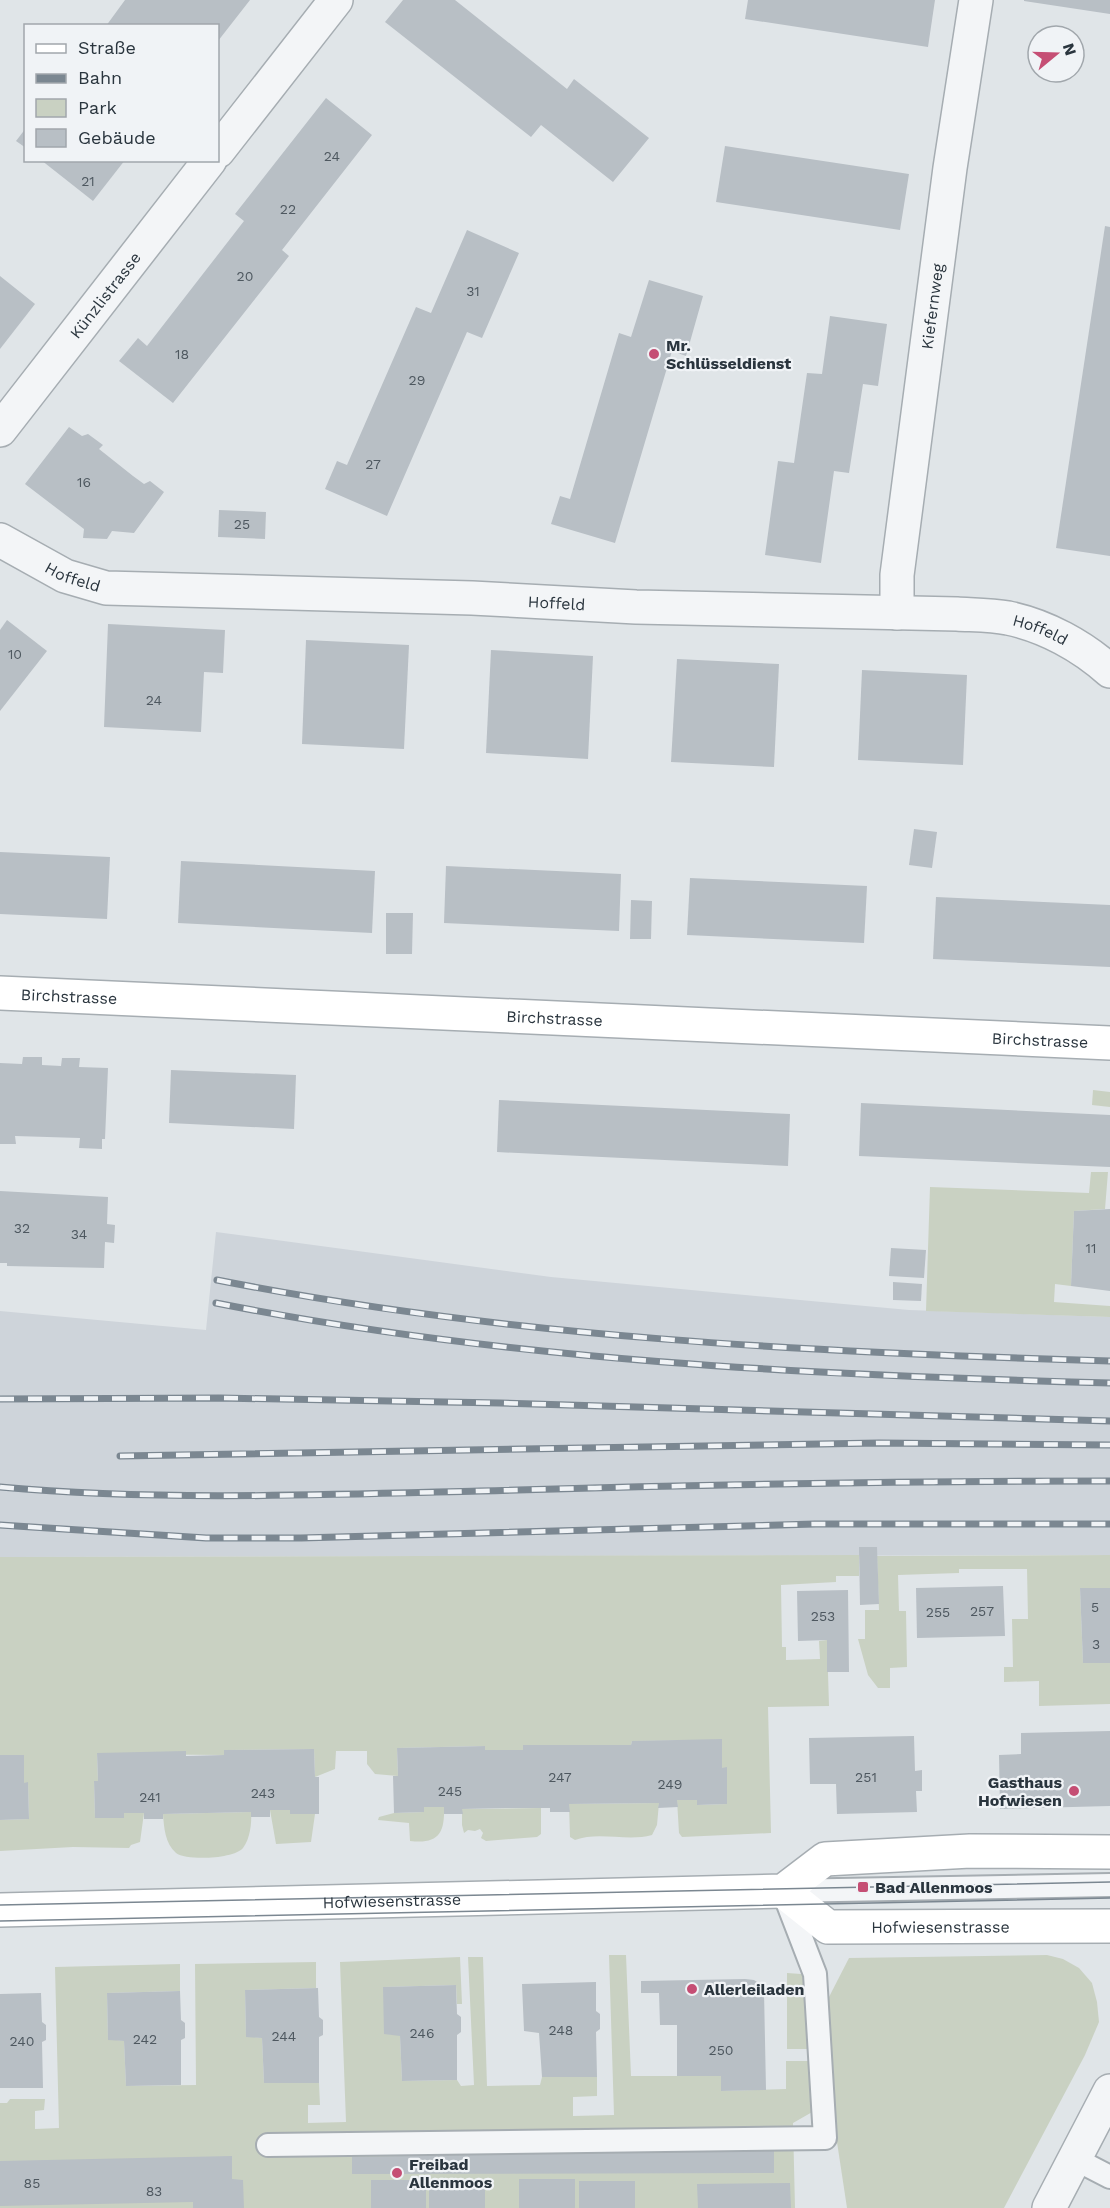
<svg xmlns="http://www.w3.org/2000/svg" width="1110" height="2208" font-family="'Work Sans',sans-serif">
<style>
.built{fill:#ced4da}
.green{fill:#c9d1c2}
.building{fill:#b8bfc5}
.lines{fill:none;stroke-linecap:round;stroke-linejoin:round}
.lane-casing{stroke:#a6adb2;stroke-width:26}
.street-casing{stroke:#a6adb2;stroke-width:36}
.secondary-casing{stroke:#a6adb2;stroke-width:36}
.lane{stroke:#f3f5f7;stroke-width:22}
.street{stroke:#f3f5f7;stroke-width:33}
.secondary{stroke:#fff;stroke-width:33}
.tram{stroke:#7b8791;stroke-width:1.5}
.rail-casing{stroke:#7b8791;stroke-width:7}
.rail{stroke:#f0f3f6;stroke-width:4.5;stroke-dasharray:14;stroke-linecap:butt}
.poi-dot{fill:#c54e74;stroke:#f0f3f6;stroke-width:2}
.labels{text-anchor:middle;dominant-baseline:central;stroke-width:4.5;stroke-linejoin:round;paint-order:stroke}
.number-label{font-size:14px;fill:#4e5860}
.street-label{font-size:16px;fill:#2a353e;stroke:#f0f3f6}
.poi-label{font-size:16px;font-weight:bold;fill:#2a353e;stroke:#f0f3f6;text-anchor:start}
</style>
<rect width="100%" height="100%" fill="#e0e5e8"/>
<!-- built -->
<polygon class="built" points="216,1232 551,1277 909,1310 1110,1317 1110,1555 0,1557 0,1311 206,1330"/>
<!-- green -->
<g class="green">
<polygon points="1093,1090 1110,1092 1110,1107 1092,1105"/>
<polygon points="1091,1172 1108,1172 1105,1209 1074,1211 1071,1286 1055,1284 1054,1302 1110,1306 1110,1317 926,1311 930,1187 1089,1193"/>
<polygon points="859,1555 859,1576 836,1576 836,1582 781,1585 782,1647 786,1647 786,1660 820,1659 819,1641 827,1640 829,1706 768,1707 771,1833 682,1837 679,1833 677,1800 697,1800 698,1805 727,1804 727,1768 722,1768 722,1740 632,1741 631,1745 524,1745 523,1750 485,1750 484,1746 397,1748 398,1776 375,1774 367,1764 367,1751 336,1751 335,1769 315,1777 314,1749 225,1750 224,1755 97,1754 98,1781 94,1782 95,1818 124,1818 124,1813 144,1813 140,1842 131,1845 129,1848 73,1847 0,1851 0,1820 29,1819 28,1783 24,1783 24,1755 0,1755 0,1557"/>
<polygon points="1110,1555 1110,1588 1080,1588 1083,1663 1110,1663 1110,1704 1039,1706 1039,1681 1004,1682 1004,1667 1013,1667 1012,1619 1028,1619 1027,1569 959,1569 959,1573 898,1575 899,1611 906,1611 907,1667 890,1668 890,1688 878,1688 868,1675 858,1639 865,1639 865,1610 879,1610 877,1556"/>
<path d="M659,1803L657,1825L652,1835C627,1842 599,1831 575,1840L570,1837L569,1804Z"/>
<path d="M424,1807H444C445,1835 437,1844 410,1841L409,1823L378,1820L379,1817L394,1813L424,1812Z"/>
<polygon points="541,1808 541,1834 537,1837 486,1841 481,1838 483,1833 480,1829 475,1831 468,1830 464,1833 462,1825 462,1809"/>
<polygon points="270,1810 290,1810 290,1814 315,1814 311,1842 276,1844"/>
<path d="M251,1812C252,1823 250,1839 243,1848C234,1859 187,1861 176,1853C165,1843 164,1828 163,1814Z"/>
<polygon points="609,1955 626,1955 631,2076 721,2076 722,2091 786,2089 786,2061 811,2061 814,2111 793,2123 795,2208 0,2208 0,2103 7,2103 10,2099 45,2099 44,2110 35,2111 35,2129 59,2128 55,1967 180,1964 180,1991 107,1993 108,2039 124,2041 126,2086 196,2085 195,1964 316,1962 316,1988 245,1990 246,2036 262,2038 264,2083 319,2083 320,2105 308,2105 308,2123 346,2122 340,1962 460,1957 462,2004 457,2004 456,1985 384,1987 400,2036 402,2081 457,2080 461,2086 474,2085 468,1957 483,1957 487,2086 540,2085 542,2077 597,2077 597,2096 573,2097 573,2116 614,2115"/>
<polygon points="1047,1955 1063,1959 1079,1968 1092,1983 1097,2002 1099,2022 1085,2055 1004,2208 847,2208 835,2129 828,2053 829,1997 849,1958"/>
<polygon points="787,1973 801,1974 808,1978 811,2049 787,2049"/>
</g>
<!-- building -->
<g class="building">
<polygon points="125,0 250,0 218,41 218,26 106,26"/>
<polygon points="403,0 455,0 567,89 574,79 649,138 613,182 541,125 531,137 385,22"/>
<polygon points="748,0 935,0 928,47 745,19"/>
<polygon points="1024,0 1110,0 1110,14 1024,1"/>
<polygon points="326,98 372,135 282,250 289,256 173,403 119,361 138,338 147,346 244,221 235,214"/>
<polygon points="26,128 26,148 16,141"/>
<polygon points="725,146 909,174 900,230 716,202"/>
<polygon points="41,160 125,160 93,201"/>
<polygon points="1105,226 1110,227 1110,556 1056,548"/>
<polygon points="467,230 519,253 482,338 467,332 387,516 325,489 337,461 347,465 416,307 431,313"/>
<polygon points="0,276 35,304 0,349"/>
<polygon points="649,280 703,296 686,356 672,351 615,543 551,524 560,496 570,499 619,333 631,337"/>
<polygon points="830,316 887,324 878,386 863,384 849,473 834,471 821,563 765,555 778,461 794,463 807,373 822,374"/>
<polygon points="69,427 82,436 88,434 103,445 99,449 133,476 144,484 150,481 164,492 134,533 112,531 107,539 83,538 84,529 25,484"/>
<polygon points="219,510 266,512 265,539 218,537"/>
<polygon points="7,620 47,651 0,711 0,630"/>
<polygon points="108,624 225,630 223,673 204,672 201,732 104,727"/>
<polygon points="306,640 409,645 404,749 302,744"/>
<polygon points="491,650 593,656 588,759 486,753"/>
<polygon points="677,659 779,664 774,767 671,762"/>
<polygon points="862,670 967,675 963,765 858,760"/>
<polygon points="914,829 937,832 932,868 909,865"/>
<polygon points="0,852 110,857 107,919 0,914"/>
<polygon points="181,861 375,871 372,933 178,923"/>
<polygon points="446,866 621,874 619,931 444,923"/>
<polygon points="690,878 867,886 864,943 687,935"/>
<polygon points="936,897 1110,905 1110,967 933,959"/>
<polygon points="631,900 652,901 651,939 630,939"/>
<polygon points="386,913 413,913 412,954 386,954"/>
<polygon points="23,1057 42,1057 42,1065 61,1066 62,1058 80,1058 79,1067 108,1068 105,1139 102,1139 102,1149 79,1148 80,1138 15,1136 16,1144 0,1144 0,1063 22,1064"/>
<polygon points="171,1070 296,1075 294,1129 169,1123"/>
<polygon points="499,1100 790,1114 788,1166 497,1152"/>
<polygon points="861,1103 1110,1115 1110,1167 859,1156"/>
<polygon points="0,1191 108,1197 107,1224 115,1225 114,1243 105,1242 104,1268 7,1266 7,1263 0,1263"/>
<polygon points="1110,1209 1110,1291 1071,1286 1074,1211"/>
<polygon points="891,1248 926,1250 924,1278 889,1276"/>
<polygon points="893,1282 922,1284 921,1301 893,1300"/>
<polygon points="859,1547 877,1547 879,1604 860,1605"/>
<polygon points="1003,1586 1005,1636 917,1638 916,1588"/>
<polygon points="1080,1588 1110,1588 1110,1663 1083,1663"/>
<polygon points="848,1590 849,1672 827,1672 827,1640 798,1641 797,1591"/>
<polygon points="1110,1731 1110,1806 1000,1809 999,1755 1021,1754 1021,1733"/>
<polygon points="914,1736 915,1771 922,1770 922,1791 916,1791 917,1812 837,1814 836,1784 810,1784 809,1738"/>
<polygon points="722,1739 722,1768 727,1767 727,1804 697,1805 697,1800 677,1800 678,1807 658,1808 659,1803 569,1804 570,1812 550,1812 550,1808 506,1808 462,1809 463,1814 444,1814 444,1807 424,1807 424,1812 394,1813 393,1776 398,1776 397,1748 485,1746 485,1750 523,1750 523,1745 631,1745 632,1741"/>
<polygon points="314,1749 315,1777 319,1777 319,1814 290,1814 290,1810 270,1810 270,1817 251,1817 251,1812 163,1814 163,1819 144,1819 144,1813 124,1813 124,1818 95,1818 94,1781 98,1781 97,1753 186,1751 186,1756 224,1755 224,1750"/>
<polygon points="0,1755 24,1755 24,1783 28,1782 29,1819 0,1820"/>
<polygon points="745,1979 754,1980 760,1984 764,1991 766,2090 721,2091 721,2076 677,2076 677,2025 660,2025 659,1993 641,1993 641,1981"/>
<polygon points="596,1982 596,2011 600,2014 600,2029 596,2032 597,2077 542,2077 539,2033 524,2031 522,1984"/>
<polygon points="456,1985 457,2014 461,2017 461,2032 457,2035 457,2080 402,2081 400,2036 384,2034 383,1987"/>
<polygon points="318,1988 319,2017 323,2020 323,2035 319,2037 319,2083 264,2083 262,2038 246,2037 245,1990"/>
<polygon points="180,1991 181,2020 185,2023 185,2038 181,2040 181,2085 126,2086 124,2041 108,2040 107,1993"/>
<polygon points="41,1993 42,2022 46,2025 46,2040 42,2042 43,2088 0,2088 0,1994"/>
<polygon points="774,2148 774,2173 352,2174 352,2157"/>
<polygon points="232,2156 232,2179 243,2180 244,2208 193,2208 193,2202 0,2206 0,2161"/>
<rect x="519" y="2179" width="56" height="29"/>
<rect x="371" y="2180" width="55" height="28"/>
<rect x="429" y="2181" width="56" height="27"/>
<rect x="579" y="2181" width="56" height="27"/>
<polygon points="790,2183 791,2208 698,2208 697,2184"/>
</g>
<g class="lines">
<defs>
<g id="lane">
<polyline points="268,2145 825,2138 815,1974 783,1891 1110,1885"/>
<polyline points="1075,2159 1110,2177"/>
</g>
<g id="street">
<polyline points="218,151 336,0"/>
<path id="s1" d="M0,430L210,160"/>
<path id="s2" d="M0,540L65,576L106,588L472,598L636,607L957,614C974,615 992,615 1008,618C1046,626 1082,646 1110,671"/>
<path id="s3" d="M897,613V575L950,168L976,0"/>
<polyline points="1049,2208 1110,2091"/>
</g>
<g id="secondary">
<path id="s4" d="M0,993L1110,1043"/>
<path id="s5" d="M783,1891L828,1927L1110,1926"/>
<path id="s6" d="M0,1910L783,1891L825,1859L970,1851L1110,1852"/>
</g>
</defs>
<!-- lane casing -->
<use href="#lane" class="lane-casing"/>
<!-- street casing -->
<use href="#street" class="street-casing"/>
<!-- secondary casing -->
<use href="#secondary" class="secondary-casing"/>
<!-- lane -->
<use href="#lane" class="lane"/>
<!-- street -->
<use href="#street" class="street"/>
<!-- secondary -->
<use href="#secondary" class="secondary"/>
<!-- tram -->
<g class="tram">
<polyline points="0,1905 1110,1882"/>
<polyline points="0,1921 1110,1898"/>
</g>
<defs>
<g id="rail">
<path d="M217,1280C511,1338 811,1352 1110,1361"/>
<path d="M216,1303C510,1361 811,1375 1110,1383"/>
<polyline points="0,1399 220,1398 500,1403 1110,1421"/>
<polyline points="120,1456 879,1443 1110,1445"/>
<path d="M0,1487C159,1501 320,1495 480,1491C690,1485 900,1481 1110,1481"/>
<polyline points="0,1525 206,1538 301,1538 815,1524 1110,1524"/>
</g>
</defs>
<!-- rail casing -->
<use href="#rail" class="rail-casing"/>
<!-- rail -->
<use href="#rail" class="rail"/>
</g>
<!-- markers -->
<g class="poi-dot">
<circle cx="654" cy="354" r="6"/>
<circle cx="1074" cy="1791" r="6"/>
<rect x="857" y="1881" width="12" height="12" rx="3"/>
<circle cx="692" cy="1989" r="6"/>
<circle cx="397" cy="2173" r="6"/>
</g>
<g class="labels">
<!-- number labels -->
<g class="number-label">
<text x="332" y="156">24</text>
<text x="88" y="181">21</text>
<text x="288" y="209">22</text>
<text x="245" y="276">20</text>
<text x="473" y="291">31</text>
<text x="182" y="354">18</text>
<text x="417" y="380">29</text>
<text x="373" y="464">27</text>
<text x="84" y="482">16</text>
<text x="242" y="524">25</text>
<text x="15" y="654">10</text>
<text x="154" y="700">24</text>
<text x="22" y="1228">32</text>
<text x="79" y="1234">34</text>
<text x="1091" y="1248">11</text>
<text x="1095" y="1607">5</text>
<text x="982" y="1611">257</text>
<text x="938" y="1612">255</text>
<text x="823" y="1616">253</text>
<text x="1096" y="1644">3</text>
<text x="560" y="1777">247</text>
<text x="866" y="1777">251</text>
<text x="670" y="1784">249</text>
<text x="450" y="1791">245</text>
<text x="263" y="1793">243</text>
<text x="150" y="1797">241</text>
<text x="561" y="2030">248</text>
<text x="422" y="2033">246</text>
<text x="284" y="2036">244</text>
<text x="145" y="2039">242</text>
<text x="22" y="2041">240</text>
<text x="721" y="2050">250</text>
<text x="32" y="2183">85</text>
<text x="154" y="2191">83</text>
</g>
<!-- street labels -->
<g class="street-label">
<text stroke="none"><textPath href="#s1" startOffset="171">Künzlistrasse</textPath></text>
<text stroke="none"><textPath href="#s3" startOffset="309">Kiefernweg</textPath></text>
<text stroke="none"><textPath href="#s2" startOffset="82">Hoffeld</textPath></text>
<text stroke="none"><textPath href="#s2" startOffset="568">Hoffeld</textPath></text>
<text stroke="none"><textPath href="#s2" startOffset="1054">Hoffeld</textPath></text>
<text stroke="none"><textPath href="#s4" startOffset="69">Birchstrasse</textPath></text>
<text stroke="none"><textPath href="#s4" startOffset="555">Birchstrasse</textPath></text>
<text stroke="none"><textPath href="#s4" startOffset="1041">Birchstrasse</textPath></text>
<text stroke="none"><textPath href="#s6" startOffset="392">Hofwiesenstrasse</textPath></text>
<text stroke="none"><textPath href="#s5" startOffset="170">Hofwiesenstrasse</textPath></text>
</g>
<!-- poi labels -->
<g class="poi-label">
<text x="666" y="345">Mr.<tspan x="666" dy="18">Schlüsseldienst</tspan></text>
<text x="1062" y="1782" text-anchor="end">Gasthaus<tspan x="1062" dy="18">Hofwiesen</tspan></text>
<text x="875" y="1887">Bad Allenmoos</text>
<text x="704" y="1989">Allerleiladen</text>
<text x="409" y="2164">Freibad<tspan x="409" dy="18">Allenmoos</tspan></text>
</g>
</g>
<!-- legend -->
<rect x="24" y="24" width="195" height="138" fill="#f0f3f6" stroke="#a1a7ac" stroke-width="1.5"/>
<rect x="36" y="44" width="30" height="9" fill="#ffffff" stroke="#a1a7ac" stroke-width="1.5"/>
<text x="78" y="54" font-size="18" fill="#2a353e">Straße</text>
<rect x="36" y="74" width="30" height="9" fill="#7b8791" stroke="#a1a7ac" stroke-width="1.5"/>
<text x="78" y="84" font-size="18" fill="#2a353e">Bahn</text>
<rect x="36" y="99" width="30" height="18" fill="#c9d1c2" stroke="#a1a7ac" stroke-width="1.5"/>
<text x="78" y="114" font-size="18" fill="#2a353e">Park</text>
<rect x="36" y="129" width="30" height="18" fill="#b8bfc5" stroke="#a1a7ac" stroke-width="1.5"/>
<text x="78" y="144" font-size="18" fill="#2a353e">Gebäude</text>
<!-- north arrow -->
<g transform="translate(1056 54) rotate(71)"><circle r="28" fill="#f0f3f6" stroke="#a1a7ac" stroke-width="1.5"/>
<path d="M0-4.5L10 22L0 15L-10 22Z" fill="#c54e74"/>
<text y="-9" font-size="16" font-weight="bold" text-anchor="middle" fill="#2a353e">N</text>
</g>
</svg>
